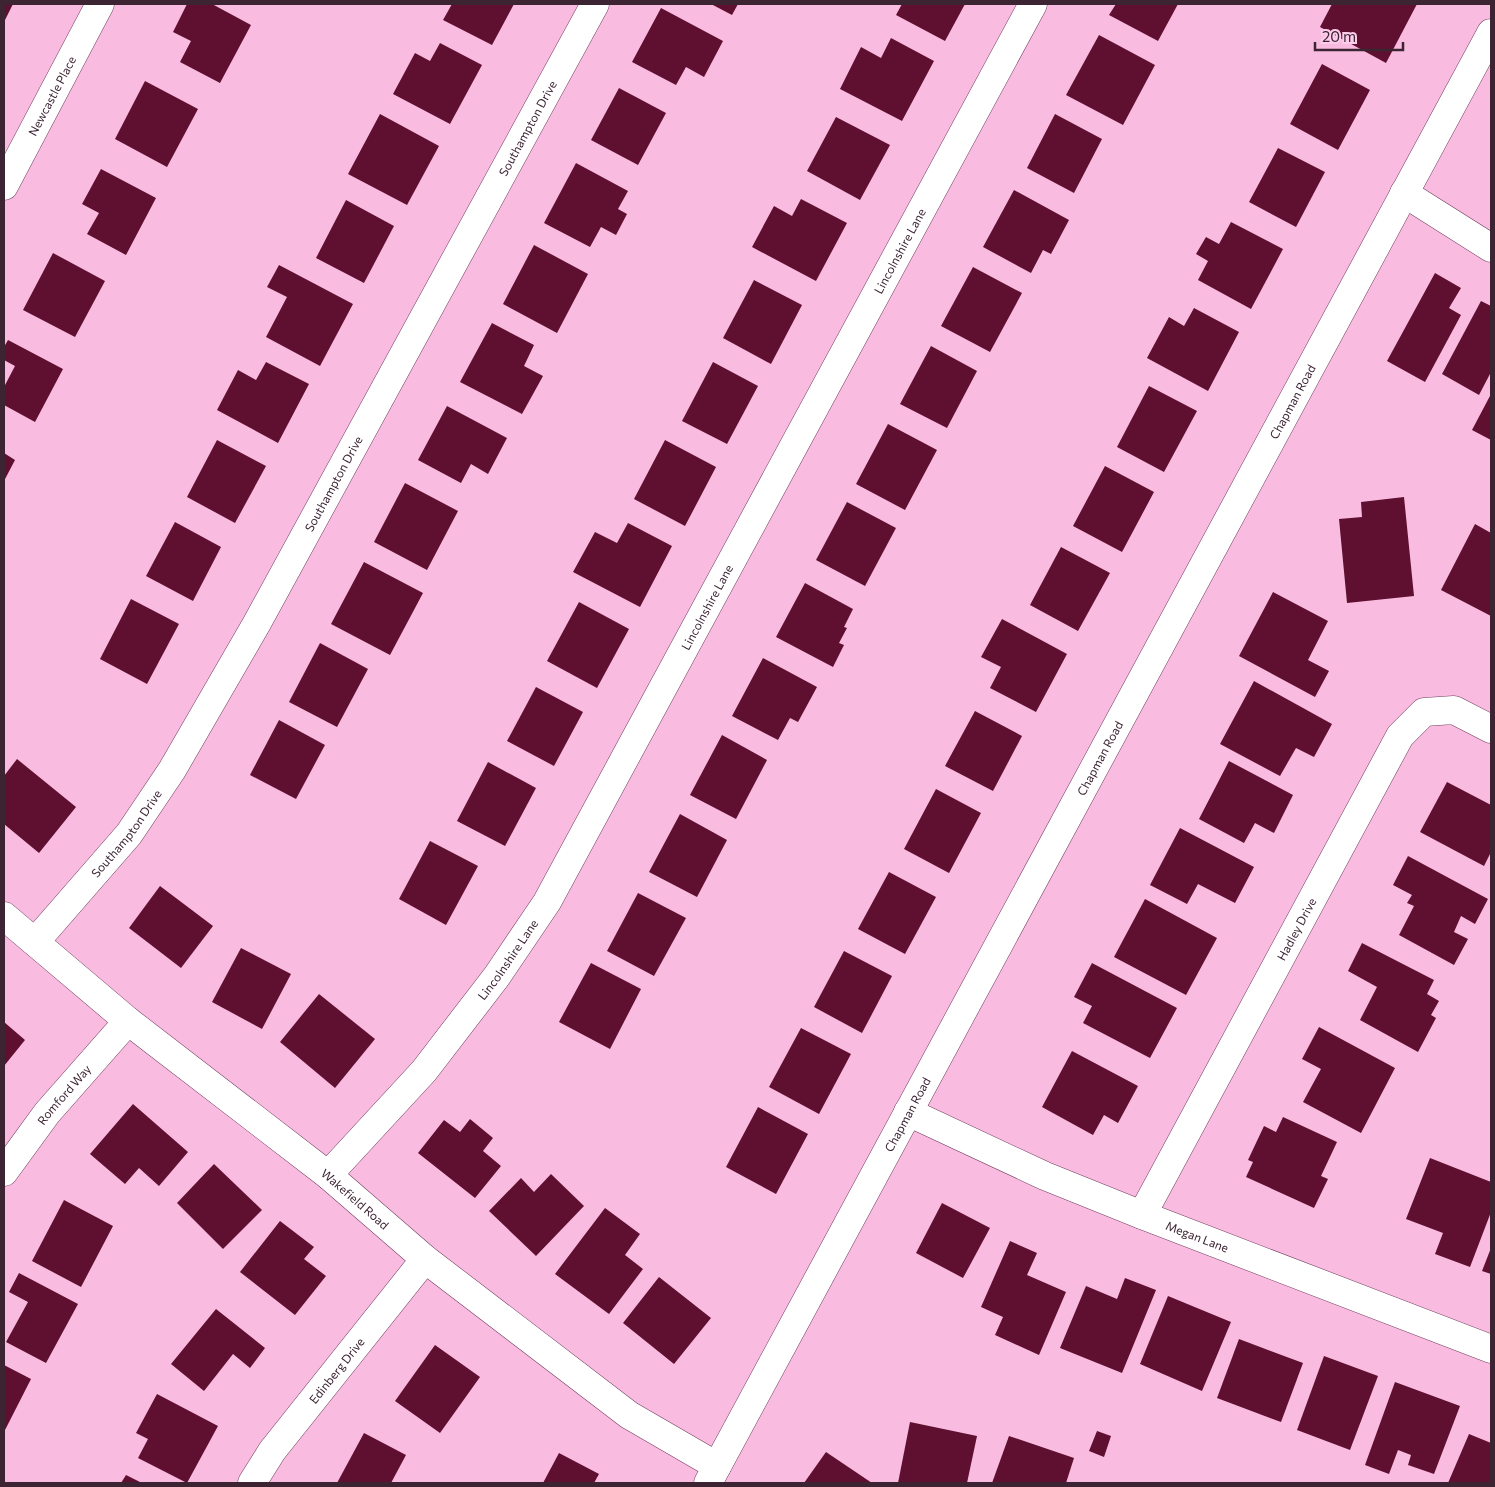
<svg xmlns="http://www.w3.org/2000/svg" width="1495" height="1487" font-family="Commissioner,sans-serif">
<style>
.building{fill:#5f0f2f}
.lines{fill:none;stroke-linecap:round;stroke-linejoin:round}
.street-casing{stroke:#723f5f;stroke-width:29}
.secondary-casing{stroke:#723f5f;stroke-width:29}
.street{stroke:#fff;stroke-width:28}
.secondary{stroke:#fff;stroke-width:28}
.labels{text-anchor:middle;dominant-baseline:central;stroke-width:5;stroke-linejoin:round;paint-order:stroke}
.street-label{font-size:12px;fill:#3c2433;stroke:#ffcdeb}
</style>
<rect width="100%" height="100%" fill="#f9bce0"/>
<!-- building -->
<g class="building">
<polygon points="4,4 13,4 4,22"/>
<polygon points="187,4 212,4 251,25 220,83 180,62 191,41 173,32"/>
<polygon points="452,4 514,4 492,45 443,20"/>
<polygon points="711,4 738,4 732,15"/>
<polygon points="902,4 965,4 945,41 896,15"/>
<polygon points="1116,4 1178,4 1158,41 1109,15"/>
<polygon points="1332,4 1417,4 1386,63 1320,27"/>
<polygon points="661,8 723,41 704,77 686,67 676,85 632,62"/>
<polygon points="1099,35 1155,65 1123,125 1066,95"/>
<polygon points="891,38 934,61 902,121 840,89 861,47 881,58"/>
<polygon points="440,43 482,65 450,124 393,94 415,53 430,61"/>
<polygon points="1322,64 1370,90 1338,150 1290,124"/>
<polygon points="145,81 198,109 167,167 115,139"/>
<polygon points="619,88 666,113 638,165 591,140"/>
<polygon points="380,114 439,146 407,205 348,174"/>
<polygon points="1055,114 1102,139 1074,193 1027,168"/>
<polygon points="836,117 890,145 860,200 807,171"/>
<polygon points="1278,148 1325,172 1296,227 1249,202"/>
<polygon points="576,163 628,191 618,209 627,214 616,235 601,227 590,247 544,223"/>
<polygon points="101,169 156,198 126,255 87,234 99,213 82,204"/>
<polygon points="1014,190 1069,220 1051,254 1043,250 1031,273 983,247"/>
<polygon points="801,199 847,223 816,281 752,247 774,206 792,216"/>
<polygon points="346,200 394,226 364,283 316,258"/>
<polygon points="1231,222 1283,249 1251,309 1198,280 1208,261 1196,254 1206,237 1219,244"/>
<polygon points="534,245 588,274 557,333 503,304"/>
<polygon points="53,253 105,281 75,337 23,310"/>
<polygon points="279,265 353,304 320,366 266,337 287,297 267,287"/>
<polygon points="973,267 1022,293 990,352 941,326"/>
<polygon points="1435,273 1461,288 1449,308 1461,315 1425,382 1387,361"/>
<polygon points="754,280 802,305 771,364 723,338"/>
<polygon points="1481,301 1491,306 1491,372 1479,395 1442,374"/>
<polygon points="1194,308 1239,332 1208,391 1147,358 1169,317 1184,326"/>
<polygon points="492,323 534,345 524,366 543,376 522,414 460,382"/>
<polygon points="8,340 63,369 35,422 4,405 4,387 15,366 4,360 4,347"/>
<polygon points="931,346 977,371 947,428 900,404"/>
<polygon points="266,362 309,384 278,443 217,410 238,370 256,380"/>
<polygon points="713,362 758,386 727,444 682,421"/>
<polygon points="1149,386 1197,411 1164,472 1117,447"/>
<polygon points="1491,394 1491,440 1472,430"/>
<polygon points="447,406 507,438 488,474 471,464 461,483 418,460"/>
<polygon points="888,424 937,450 905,510 856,484"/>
<polygon points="217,440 266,466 235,523 187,497"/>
<polygon points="665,440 716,467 685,526 634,499"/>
<polygon points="4,453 15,460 4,481"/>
<polygon points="1105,466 1154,492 1122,552 1073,526"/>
<polygon points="405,483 458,511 427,570 374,542"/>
<polygon points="1404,497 1414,596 1347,603 1339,519 1362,517 1361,502"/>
<polygon points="847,502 896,528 865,586 816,560"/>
<polygon points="175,522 221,547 193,601 146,576"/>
<polygon points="628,523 672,546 640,607 573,572 595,532 617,543"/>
<polygon points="1475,524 1491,533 1491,616 1441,590"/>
<polygon points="1061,547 1110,573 1078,631 1030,605"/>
<polygon points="364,562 423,593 390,655 331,624"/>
<polygon points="805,583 853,609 844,627 847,628 839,643 844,645 833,667 776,637"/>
<polygon points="1273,592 1328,621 1308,660 1329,671 1315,697 1239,656"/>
<polygon points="131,599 179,624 147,684 100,659"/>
<polygon points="579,602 629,629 597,688 547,661"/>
<polygon points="1002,619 1067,654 1036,712 990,688 1001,667 981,657"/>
<polygon points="320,643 368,669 337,727 289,702"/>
<polygon points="763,658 817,687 798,722 790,718 778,740 732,716"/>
<polygon points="1254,681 1332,724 1314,757 1296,748 1280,776 1220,744"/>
<polygon points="536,687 583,712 554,766 507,741"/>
<polygon points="975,711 1022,736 993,791 945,766"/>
<polygon points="279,720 325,745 296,799 250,775"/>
<polygon points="722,735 767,760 736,819 690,795"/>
<polygon points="17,759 76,807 39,853 4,824 4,776"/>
<polygon points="1229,761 1293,795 1274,833 1255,823 1244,843 1199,819"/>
<polygon points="488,762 536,788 505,846 457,821"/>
<polygon points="1447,782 1491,805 1491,852 1484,866 1420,832"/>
<polygon points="936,789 981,813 949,873 904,849"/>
<polygon points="680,814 727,840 697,897 649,872"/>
<polygon points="1180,828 1254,867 1235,903 1198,884 1187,904 1150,885"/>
<polygon points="430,841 478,866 446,925 399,899"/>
<polygon points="1408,856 1488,899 1475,924 1461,916 1454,932 1468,939 1454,965 1399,935 1414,906 1407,903 1412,895 1393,885"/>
<polygon points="889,872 936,897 905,954 858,929"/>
<polygon points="160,886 213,926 181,968 129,928"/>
<polygon points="638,893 686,918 654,976 607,951"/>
<polygon points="1145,899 1217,938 1186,995 1114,957"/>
<polygon points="1362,943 1434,980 1427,994 1439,1001 1431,1015 1436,1018 1418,1052 1360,1020 1377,987 1348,971"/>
<polygon points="241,948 291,974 262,1029 212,1002"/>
<polygon points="844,951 892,976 862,1033 814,1007"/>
<polygon points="591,963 641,989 610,1049 559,1022"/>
<polygon points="1092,963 1177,1008 1150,1058 1083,1023 1092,1006 1074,997"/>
<polygon points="319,994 375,1039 335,1088 280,1042"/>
<polygon points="4,1022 25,1040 4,1066"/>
<polygon points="1319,1027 1395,1068 1361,1133 1303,1102 1321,1069 1302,1059"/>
<polygon points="801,1028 851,1054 819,1114 769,1087"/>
<polygon points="1072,1051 1138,1086 1118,1123 1104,1115 1093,1135 1042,1107"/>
<polygon points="133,1104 188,1152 159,1186 139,1168 125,1184 90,1154"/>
<polygon points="758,1107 808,1134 776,1194 726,1167"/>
<polygon points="1283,1117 1337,1142 1321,1176 1328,1179 1314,1208 1246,1177 1253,1162 1248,1160 1264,1126 1276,1132"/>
<polygon points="470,1119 493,1138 483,1151 501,1166 475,1198 418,1153 444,1120 460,1132"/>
<polygon points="1430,1158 1491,1182 1491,1212 1470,1267 1435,1254 1443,1233 1406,1219"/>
<polygon points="214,1164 262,1210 223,1249 177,1203"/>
<polygon points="551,1174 584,1206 536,1256 489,1211 521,1178 534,1192"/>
<polygon points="64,1200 113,1226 81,1287 32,1261"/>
<polygon points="942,1203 990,1228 963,1278 916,1253"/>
<polygon points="605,1208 640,1234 625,1255 643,1269 609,1314 555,1274"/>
<polygon points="280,1221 314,1247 304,1259 326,1276 295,1315 240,1272"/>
<polygon points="1010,1241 1037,1253 1027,1275 1066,1292 1039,1355 995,1335 1003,1317 981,1307"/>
<polygon points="1491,1248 1491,1274 1482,1271"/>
<polygon points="19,1273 78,1304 46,1363 6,1342 28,1302 9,1292"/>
<polygon points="659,1277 711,1318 674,1364 623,1323"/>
<polygon points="1125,1278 1156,1290 1122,1373 1060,1348 1086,1286 1117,1299"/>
<polygon points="1168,1296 1231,1322 1202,1391 1140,1364"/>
<polygon points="216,1309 265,1348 250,1368 233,1354 204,1391 171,1364"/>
<polygon points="1239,1339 1303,1363 1281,1422 1217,1398"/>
<polygon points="435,1345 480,1377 440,1433 395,1401"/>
<polygon points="1324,1356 1378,1376 1350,1450 1297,1430"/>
<polygon points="4,1365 31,1379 4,1432"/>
<polygon points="1395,1382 1460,1406 1434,1474 1408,1465 1411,1455 1398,1450 1389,1474 1365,1465"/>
<polygon points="157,1394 218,1426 187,1483 138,1458 148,1439 136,1433"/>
<polygon points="910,1422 977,1436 967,1483 898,1483"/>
<polygon points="1097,1431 1111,1436 1104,1457 1089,1451"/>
<polygon points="364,1433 406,1455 391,1483 337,1483"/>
<polygon points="1469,1434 1491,1443 1491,1483 1448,1483"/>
<polygon points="1009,1436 1074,1458 1066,1483 992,1483"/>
<polygon points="826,1452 872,1483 804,1483"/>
<polygon points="559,1453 599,1474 594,1483 543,1483"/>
<polygon points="126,1475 142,1483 121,1483"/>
</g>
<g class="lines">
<defs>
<g id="street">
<path id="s1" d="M4,186L100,4"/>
<polyline points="1404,193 1491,248"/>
<path id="s2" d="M4,916L128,1021L328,1175L425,1259L629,1415L717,1466"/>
<path id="s3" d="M35,942L129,834L172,770L257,623L595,4"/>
<path id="s4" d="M908,1112L1045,1176L1142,1215L1491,1349"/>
<path id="s5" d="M4,1172L47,1113L128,1021"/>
<path id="s6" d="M328,1175L424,1071L497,976L547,902L1033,4"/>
<path id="s7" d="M1142,1215L1400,736L1424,712L1454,710L1491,729"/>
<path id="s8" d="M252,1483L272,1451L425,1259"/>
</g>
<g id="secondary">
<path id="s9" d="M708,1483L1491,33"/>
</g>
</defs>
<!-- street casing -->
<use href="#street" class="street-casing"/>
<!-- secondary casing -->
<use href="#secondary" class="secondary-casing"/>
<!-- street -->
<use href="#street" class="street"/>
<!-- secondary -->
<use href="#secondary" class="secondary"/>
</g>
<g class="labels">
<!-- street labels -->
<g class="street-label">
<text stroke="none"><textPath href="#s1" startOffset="102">Newcastle Place</textPath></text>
<text stroke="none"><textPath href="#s3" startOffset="954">Southampton Drive</textPath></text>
<text stroke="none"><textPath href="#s6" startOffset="1091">Lincolnshire Lane</textPath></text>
<text stroke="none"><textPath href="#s9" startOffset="1229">Chapman Road</textPath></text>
<text stroke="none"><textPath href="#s3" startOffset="549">Southampton Drive</textPath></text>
<text stroke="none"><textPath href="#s6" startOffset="686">Lincolnshire Lane</textPath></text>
<text stroke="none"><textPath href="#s9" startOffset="824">Chapman Road</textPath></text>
<text stroke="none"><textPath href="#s3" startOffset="142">Southampton Drive</textPath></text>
<text stroke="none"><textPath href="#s7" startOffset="325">Hadley Drive</textPath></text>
<text stroke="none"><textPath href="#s6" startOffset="281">Lincolnshire Lane</textPath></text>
<text stroke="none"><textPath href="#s5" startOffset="98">Romford Way</textPath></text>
<text stroke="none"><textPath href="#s9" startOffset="419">Chapman Road</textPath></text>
<text stroke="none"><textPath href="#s2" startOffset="451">Wakefield Road</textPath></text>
<text stroke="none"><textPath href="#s4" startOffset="315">Megan Lane</textPath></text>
<text stroke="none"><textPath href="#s8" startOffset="141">Edinberg Drive</textPath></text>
</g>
</g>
<!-- border -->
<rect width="1495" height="1487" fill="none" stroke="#3c2433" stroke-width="10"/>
<!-- scale -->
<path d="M1315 42v8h88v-8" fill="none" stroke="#3c2433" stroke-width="2.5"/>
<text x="1322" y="42" font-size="15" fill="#3c2433" stroke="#ffcdeb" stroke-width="4" paint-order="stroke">20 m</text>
</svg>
